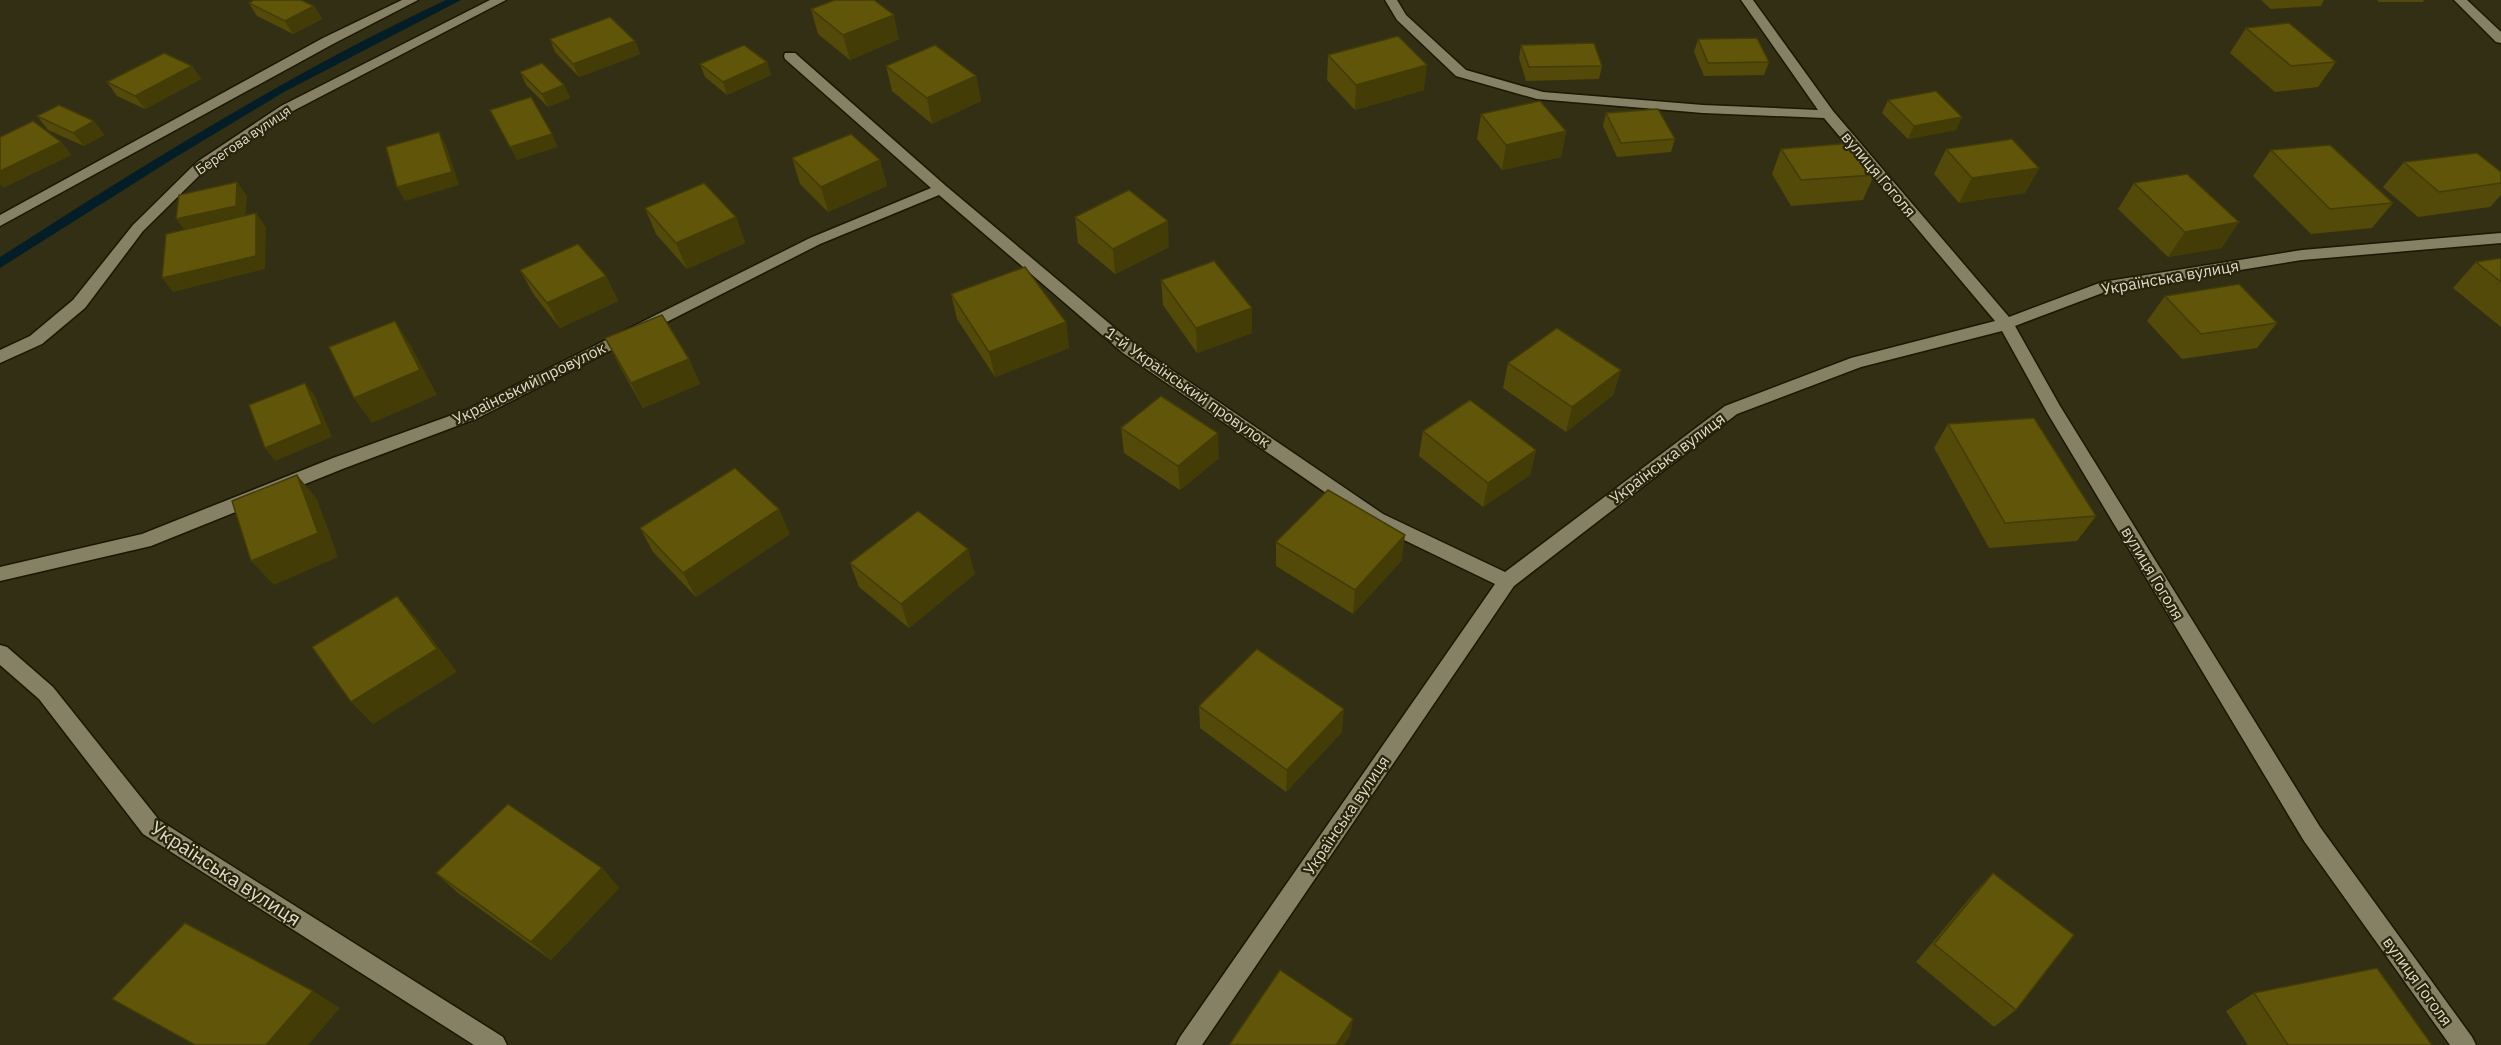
<svg xmlns="http://www.w3.org/2000/svg" width="2501" height="1045" font-family="'IBM Plex Sans',sans-serif">
<style>
.lines{fill:none;stroke-linecap:round;stroke-linejoin:round}
.stream{fill:#041e27;fill-rule:evenodd}
.minor-casing{stroke:#1b1700;stroke-width:3}
.minor{fill:#868164;fill-rule:evenodd}
.wall{fill:#534908}
.shaded-wall{fill:#433c06}
.building{fill:#605509;stroke:#433c06;stroke-width:1.5}
.labels{text-anchor:middle;dominant-baseline:central;stroke-width:4.5;stroke-linejoin:round;paint-order:stroke}
.far-street-label{font-size:14px;fill:#dddacb;stroke:#29250b}
.street-label{font-size:16px;fill:#dddacb;stroke:#29250b}
.near-street-label{font-size:20px;fill:#dddacb;stroke:#29250b}
</style>
<rect width="100%" height="100%" fill="#332f15"/>
<g class="lines">
<!-- stream -->
<path class="stream" d="M446,0H461L284,92L171,160L0,268V257C145,164 290,73 446,0Z"/>
<defs>
<g id="minor">
<polygon points="402,0 418,0 333,44 0,226 0,215 323,38"/>
<polygon points="490,0 506,0 291,112 207,168 143,231 85,308 42,344 0,363 0,350 30,336 73,300 133,225 197,162 281,106"/>
<polygon points="1385,0 1397,0 1406,15 1466,70 1543,92 1703,105 1818,110 1741,0 1753,0 1833,111 2009,317 2102,282 2302,250 2501,233 2501,243 2302,260 2105,292 2015,326 2060,406 2320,827 2472,1037 2476,1045 2450,1045 2304,841 2048,414 2002,331 1861,367 1737,414 1514,586 1202,1045 1176,1045 1180,1037 1495,584 1371,524 1123,353 939,195 820,244 478,418 345,468 151,546 0,581 0,567 142,534 333,458 466,410 810,238 931,188 785,59 784,56 785,53 795,53 946,186 1135,345 1383,514 1505,572 1725,406 1851,358 1995,321 1824,118 1703,113 1537,99 1456,76 1397,20"/>
<polygon points="2454,0 2467,0 2501,32 2501,43 2496,42"/>
<polygon points="0,645 7,647 53,687 159,820 503,1037 507,1045 474,1045 143,834 39,699 0,665"/>
</g>
</defs>
<!-- minor casing -->
<use href="#minor" class="minor-casing"/>
<!-- minor -->
<use href="#minor" class="minor"/>
</g>
<!-- wall -->
<g class="wall">
<polygon points="2261,0 2324,0 2321,6 2271,9"/>
<polygon points="2377,0 2424,0 2423,2 2379,2"/>
<polygon points="249,3 314,6 322,19 293,34 257,16"/>
<polygon points="811,9 899,39 850,60 818,34"/>
<polygon points="2246,28 2336,62 2318,87 2275,92 2230,53"/>
<polygon points="550,39 635,41 640,54 579,77 555,52"/>
<polygon points="1698,39 1769,62 1764,75 1704,76 1694,52"/>
<polygon points="1521,45 1602,66 1599,79 1526,81 1519,58"/>
<polygon points="1328,55 1424,90 1355,110 1327,80"/>
<polygon points="767,62 771,75 727,95 705,77 700,64"/>
<polygon points="192,66 201,79 145,109 117,96 107,82"/>
<polygon points="886,66 976,76 981,101 932,124 892,91"/>
<polygon points="520,72 564,85 570,98 548,107 526,85"/>
<polygon points="1888,100 1962,117 1956,130 1908,139 1882,113"/>
<polygon points="1606,113 1675,139 1671,152 1617,157 1603,126"/>
<polygon points="1481,114 1566,131 1561,157 1502,170 1477,139"/>
<polygon points="37,116 94,121 104,135 84,146 48,130"/>
<polygon points="1781,149 1874,175 1863,200 1791,206 1772,174"/>
<polygon points="1946,149 2039,168 2025,193 1959,203 1934,174"/>
<polygon points="2271,150 2393,203 2372,228 2311,234 2253,176"/>
<polygon points="792,158 880,160 887,186 828,212 800,184"/>
<polygon points="2404,162 2501,172 2501,195 2490,207 2418,217 2383,187"/>
<polygon points="2134,183 2222,248 2168,257 2118,209"/>
<polygon points="645,208 736,217 745,243 687,269 656,234"/>
<polygon points="1075,217 1169,247 1115,274 1078,243"/>
<polygon points="2501,258 2501,327 2453,288 2476,262"/>
<polygon points="520,270 606,276 618,301 560,328 534,295"/>
<polygon points="1161,280 1252,333 1197,353 1163,305"/>
<polygon points="951,294 1066,322 1069,348 995,377 957,319"/>
<polygon points="2165,296 2277,323 2257,348 2182,359 2147,321"/>
<polygon points="605,338 689,359 700,384 643,408 618,363"/>
<polygon points="1508,363 1621,370 1613,395 1566,432 1503,388"/>
<polygon points="1948,424 2096,516 2077,541 1989,548 1934,448"/>
<polygon points="1121,428 1219,458 1180,490 1124,453"/>
<polygon points="1423,431 1536,450 1530,475 1483,507 1419,456"/>
<polygon points="640,528 790,534 696,597 653,552"/>
<polygon points="1276,542 1402,560 1353,614 1276,566"/>
<polygon points="850,563 975,574 909,628 859,587"/>
<polygon points="1199,706 1342,732 1286,792 1200,728"/>
<polygon points="602,868 619,888 551,960 458,893 436,873"/>
<polygon points="1993,873 2016,1010 1994,1027 1916,962 1974,893"/>
<polygon points="2254,993 2432,1045 2248,1045 2226,1011"/>
</g>
<!-- shaded-wall -->
<g class="shaded-wall">
<polygon points="314,6 322,19 293,34 285,21"/>
<polygon points="894,15 899,39 850,60 843,35"/>
<polygon points="635,41 640,54 579,77 573,64"/>
<polygon points="767,62 771,75 727,95 723,82"/>
<polygon points="1427,65 1424,90 1355,110 1356,85"/>
<polygon points="192,66 201,79 145,109 135,96"/>
<polygon points="976,76 981,101 932,124 927,98"/>
<polygon points="564,85 570,98 548,107 542,94"/>
<polygon points="1962,117 1956,130 1908,139 1914,126"/>
<polygon points="94,121 104,135 84,146 73,133"/>
<polygon points="1566,131 1561,157 1502,170 1506,145"/>
<polygon points="439,132 446,145 459,185 405,201 397,187"/>
<polygon points="552,134 558,147 517,160 510,147"/>
<polygon points="61,142 72,155 3,188 0,184 0,171"/>
<polygon points="880,160 887,186 828,212 821,187"/>
<polygon points="2039,168 2025,193 1959,203 1972,178"/>
<polygon points="237,182 247,196 245,219 186,232 176,219"/>
<polygon points="256,213 266,227 265,269 173,292 162,278"/>
<polygon points="736,217 745,243 687,269 676,243"/>
<polygon points="1168,221 1169,247 1115,274 1113,249"/>
<polygon points="2239,222 2222,248 2168,257 2185,232"/>
<polygon points="606,276 618,301 560,328 547,303"/>
<polygon points="1252,308 1252,333 1197,353 1196,328"/>
<polygon points="395,321 411,346 437,395 372,423 354,398"/>
<polygon points="1066,322 1069,348 995,377 989,352"/>
<polygon points="689,359 700,384 643,408 631,383"/>
<polygon points="1621,370 1613,395 1566,432 1572,407"/>
<polygon points="305,383 315,396 332,437 275,461 265,448"/>
<polygon points="1218,433 1219,458 1180,490 1178,466"/>
<polygon points="1536,450 1530,475 1483,507 1488,483"/>
<polygon points="297,475 317,499 338,557 274,585 251,561"/>
<polygon points="779,509 790,534 696,597 683,573"/>
<polygon points="1405,535 1402,560 1353,614 1355,590"/>
<polygon points="968,549 975,574 909,628 901,604"/>
<polygon points="397,596 417,619 457,672 373,724 351,702"/>
<polygon points="1344,709 1342,732 1286,792 1287,770"/>
<polygon points="602,868 619,888 551,960 531,942"/>
<polygon points="313,991 340,1008 308,1045 266,1045"/>
<polygon points="1353,1019 1350,1036 1344,1045 1336,1045"/>
</g>
<!-- building -->
<g class="building">
<polygon points="254,0 301,0 314,6 285,21 249,3"/>
<polygon points="835,0 874,0 894,15 843,35 811,9"/>
<polygon points="610,17 635,41 573,64 550,39"/>
<polygon points="2289,23 2336,62 2291,66 2246,28"/>
<polygon points="1398,36 1427,65 1356,85 1328,55"/>
<polygon points="1757,38 1769,62 1708,63 1698,39"/>
<polygon points="1594,43 1602,66 1529,67 1521,45"/>
<polygon points="744,45 767,62 723,82 700,64"/>
<polygon points="935,45 976,76 927,98 886,66"/>
<polygon points="164,53 192,66 135,96 107,82"/>
<polygon points="542,63 564,85 542,94 520,72"/>
<polygon points="1936,91 1962,117 1914,126 1888,100"/>
<polygon points="531,97 552,134 510,147 490,110"/>
<polygon points="1540,101 1566,131 1506,145 1481,114"/>
<polygon points="59,105 94,121 73,133 37,116"/>
<polygon points="1658,109 1675,139 1621,143 1606,113"/>
<polygon points="33,121 61,142 0,171 0,137"/>
<polygon points="439,132 452,172 397,187 386,147"/>
<polygon points="851,134 880,160 821,187 792,158"/>
<polygon points="2012,139 2039,168 1972,178 1946,149"/>
<polygon points="1852,143 1874,175 1801,180 1781,149"/>
<polygon points="2330,145 2393,203 2330,209 2271,150"/>
<polygon points="2477,153 2501,172 2501,183 2439,192 2404,162"/>
<polygon points="2187,174 2239,222 2185,232 2134,183"/>
<polygon points="237,182 236,206 176,219 179,195"/>
<polygon points="704,183 736,217 676,243 645,208"/>
<polygon points="1129,190 1168,221 1113,249 1075,217"/>
<polygon points="256,213 256,256 162,278 166,234"/>
<polygon points="578,244 606,276 547,303 520,270"/>
<polygon points="2501,258 2501,282 2476,262"/>
<polygon points="1214,261 1252,308 1196,328 1161,280"/>
<polygon points="1025,267 1066,322 989,352 951,294"/>
<polygon points="2239,284 2277,323 2201,334 2165,296"/>
<polygon points="662,315 689,359 631,383 605,338"/>
<polygon points="395,321 420,370 354,398 329,347"/>
<polygon points="1557,328 1621,370 1572,407 1508,363"/>
<polygon points="305,383 322,424 265,448 249,405"/>
<polygon points="1161,396 1218,433 1178,466 1121,428"/>
<polygon points="1470,400 1536,450 1488,483 1423,431"/>
<polygon points="2034,418 2096,516 2005,523 1948,424"/>
<polygon points="735,468 779,509 683,573 640,528"/>
<polygon points="297,475 318,533 251,561 232,501"/>
<polygon points="1328,490 1405,535 1355,590 1276,542"/>
<polygon points="918,511 968,549 901,604 850,563"/>
<polygon points="397,596 437,649 351,702 312,647"/>
<polygon points="1257,649 1344,709 1287,770 1199,706"/>
<polygon points="508,804 602,868 531,942 436,873"/>
<polygon points="1993,873 2074,935 2016,1010 1934,944"/>
<polygon points="185,923 313,991 266,1045 195,1045 112,999"/>
<polygon points="2377,968 2432,1045 2288,1045 2254,993"/>
<polygon points="1280,970 1353,1019 1336,1045 1229,1045"/>
</g>
<g class="labels">
<!-- far-street labels -->
<g class="far-street-label">
<text transform="translate(243 140) rotate(-34)">Берегова вулиця</text>
</g>
<!-- street labels -->
<g class="street-label">
<text transform="translate(1879 174) rotate(50)">вулиця Гоголя</text>
<text transform="translate(2170 277) rotate(-10)">Українська вулиця</text>
<text transform="translate(529 383) rotate(-26)">Український провулок</text>
<text transform="translate(1188 387) rotate(35)">1-й Український провулок</text>
<text transform="translate(1667 458) rotate(-37)">Українська вулиця</text>
<text transform="translate(2153 573) rotate(59)">вулиця Гоголя</text>
<text transform="translate(1346 815) rotate(-56)">Українська вулиця</text>
<text transform="translate(2418 981) rotate(54)">вулиця Гоголя</text>
</g>
<!-- near-street labels -->
<g class="near-street-label">
<text transform="translate(226 873) rotate(33)">Українська вулиця</text>
</g>
</g>
</svg>
